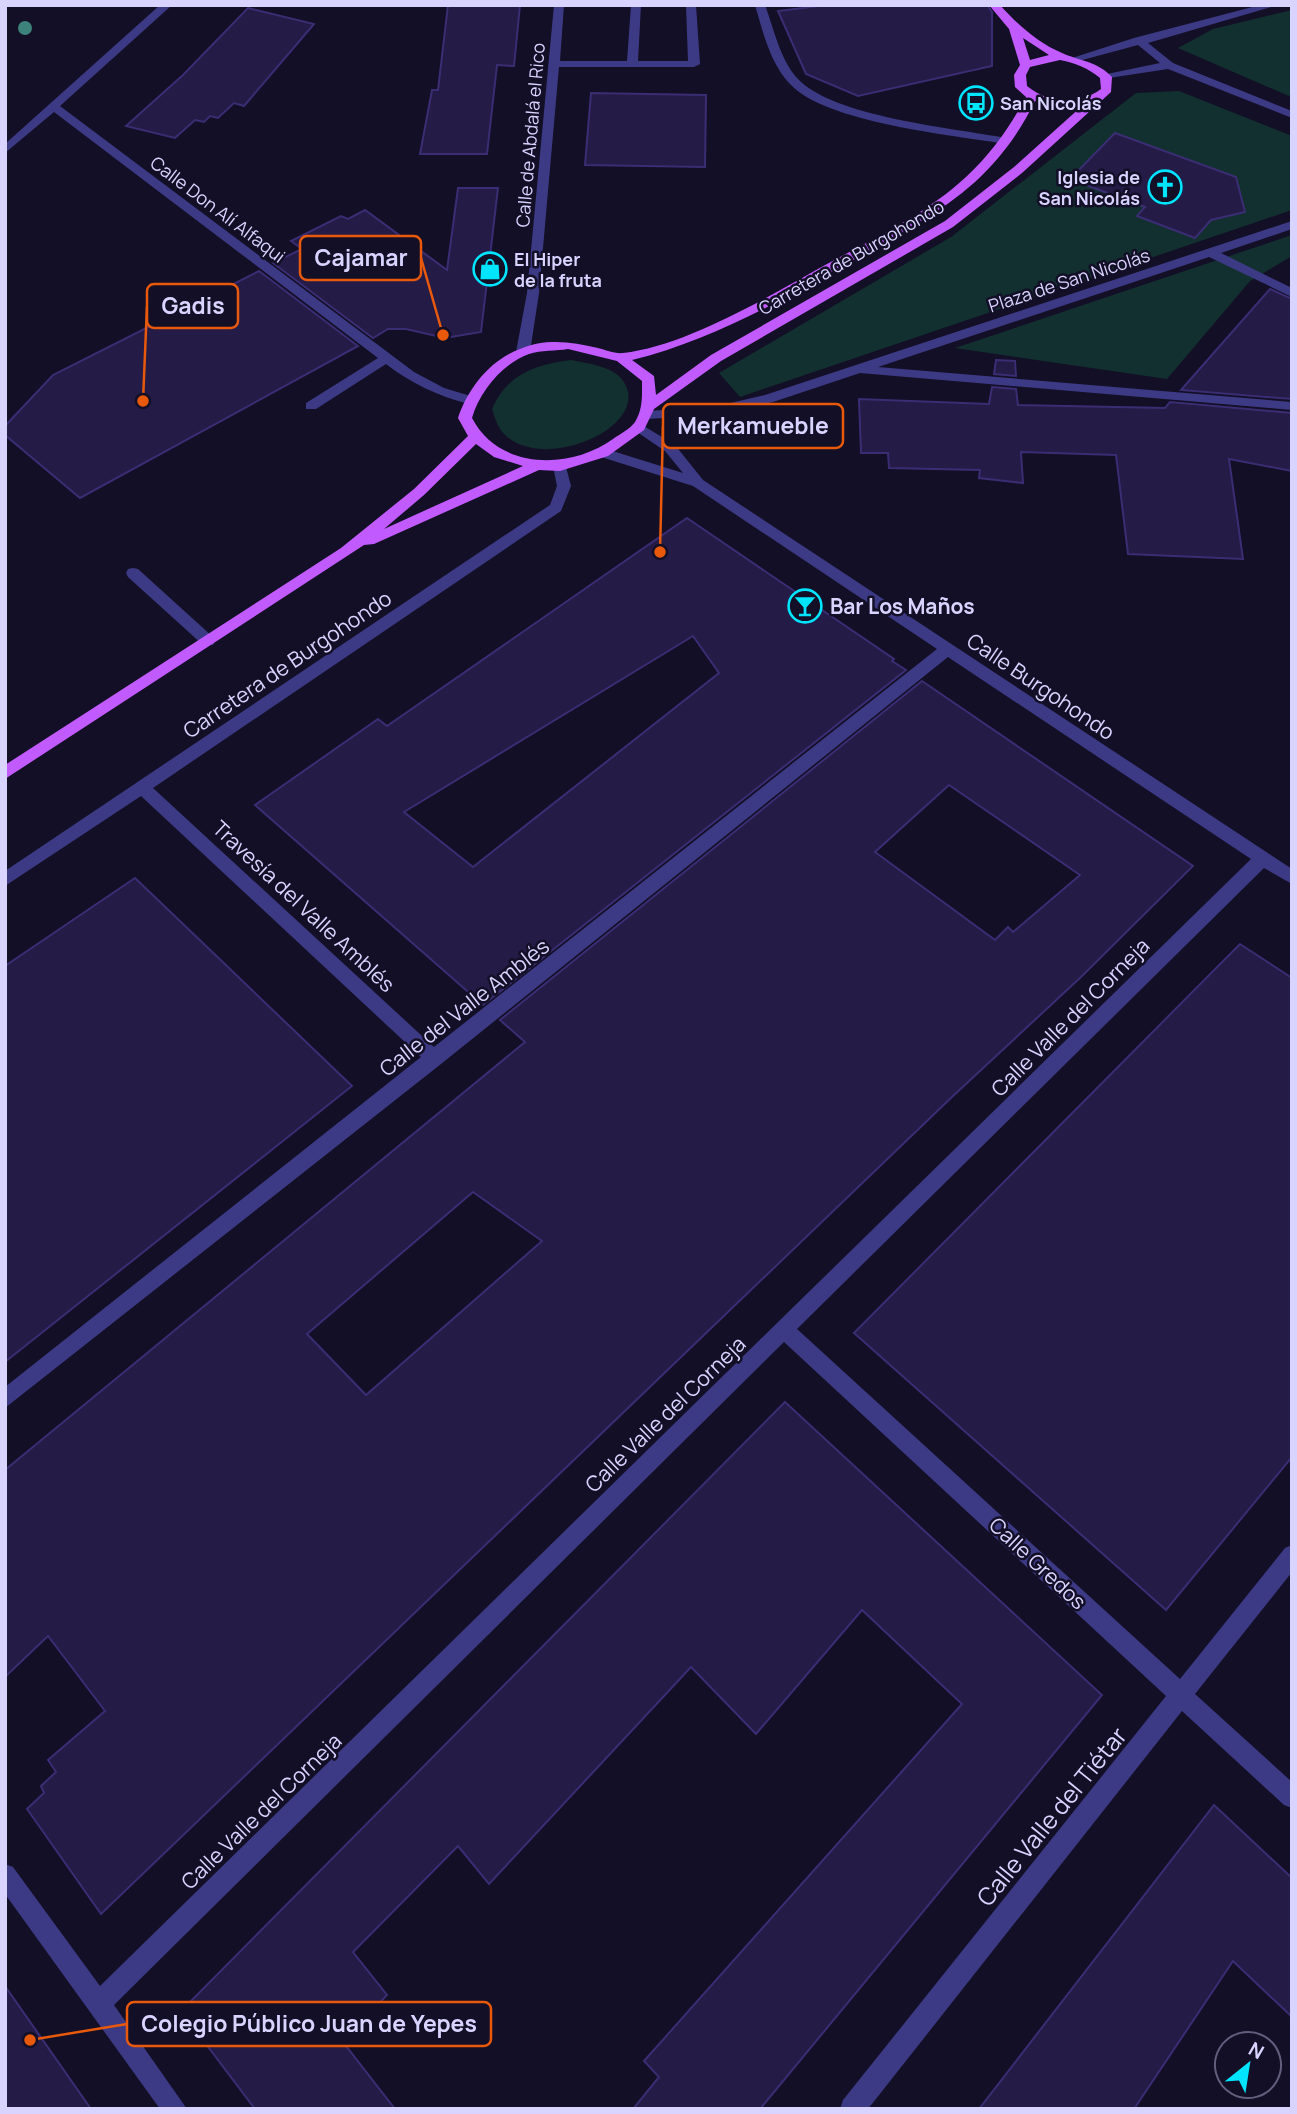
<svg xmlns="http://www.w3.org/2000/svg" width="1297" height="2114" font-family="Manrope,sans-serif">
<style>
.green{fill:#12302f}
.building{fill:#241b47;stroke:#3b2d73;stroke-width:2;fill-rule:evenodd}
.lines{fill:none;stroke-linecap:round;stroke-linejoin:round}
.minor{fill:#3d3a85;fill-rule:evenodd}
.major{fill:#c25bff;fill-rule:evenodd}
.tree{fill:#3d827b}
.labels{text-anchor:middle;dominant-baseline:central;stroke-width:5;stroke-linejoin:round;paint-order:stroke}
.far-poi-label{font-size:18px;font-weight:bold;fill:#d9d4ff;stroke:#130f26;text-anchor:start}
.far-street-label{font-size:18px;fill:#d9d4ff;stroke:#130f26}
.poi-label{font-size:21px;font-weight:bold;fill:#d9d4ff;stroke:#130f26;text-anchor:start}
.street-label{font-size:21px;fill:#d9d4ff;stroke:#130f26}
.near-street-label{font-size:24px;fill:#d9d4ff;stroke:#130f26}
.leader{fill:none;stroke:#e8590c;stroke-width:2.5}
.callout-dot{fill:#e8590c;stroke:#130f26;stroke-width:2.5}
.callout{fill:#130f26;stroke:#e8590c;stroke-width:2.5}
.callout-label{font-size:23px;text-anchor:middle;font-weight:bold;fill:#d9d4ff}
</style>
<rect width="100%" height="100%" fill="#130f26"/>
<!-- green -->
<g class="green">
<polygon points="1292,10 1292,93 1289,96 1178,48 1213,29"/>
<polygon points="1179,91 1292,136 1292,210 740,397 719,373 951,237 1136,93"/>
<polygon points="1292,235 1292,256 1250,281 1167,379 955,348"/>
<path d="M571,360C586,363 610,366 621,378C660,426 535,479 500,429C496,423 494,415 492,409C506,375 536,364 571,360Z"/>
</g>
<!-- building -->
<g class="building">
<polygon points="448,5 520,5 514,66 497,65 487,154 420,154 432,90 438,90"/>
<polygon points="827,5 987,5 992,12 992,66 858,96 806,74 778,11"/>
<polygon points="248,8 314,24 244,106 234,103 218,118 210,116 204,122 195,120 175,138 126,126 183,75"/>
<polygon points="591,93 706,95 705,167 585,165"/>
<polygon points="1115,133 1236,177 1245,212 1211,220 1195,238 1137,216 1145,207 1070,179"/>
<polygon points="458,188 498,188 481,332 445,338 406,329 388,329 373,338 273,263 302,249 291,241 341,216 348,219 365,210 447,270"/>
<polygon points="259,271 358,346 80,498 5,435 5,426 53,375"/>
<polygon points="1270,289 1292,299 1292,399 1181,390"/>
<polygon points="996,360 1015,361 1016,376 994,374"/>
<polygon points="992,387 1016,389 1018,405 1165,408 1170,402 1292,413 1292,471 1229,459 1243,559 1128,554 1116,455 1021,452 1023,483 979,478 980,470 889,468 888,453 861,453 859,399 989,404"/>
<path d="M687,518L894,659L892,661L906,670L483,1005L255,805L378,719L387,726ZM693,636L719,673L473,867L404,812Z"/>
<path d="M922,681L1193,866L1081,977L953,1096L101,1914L27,1809L44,1793L41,1786L56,1772L48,1760L105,1711L48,1636L5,1677V1470L525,1042L500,1020ZM949,785L1080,875L1013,932L1008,927L995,940L875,852ZM473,1192L542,1241L366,1395L307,1334Z"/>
<polygon points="135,878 352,1086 5,1362 5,966"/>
<polygon points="1240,944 1292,978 1292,1457 1166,1610 854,1333"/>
<polygon points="785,1402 1102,1695 760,2109 633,2109 659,2077 644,2061 962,1704 862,1610 756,1734 691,1667 489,1884 458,1846 353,1952 387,1995 343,2042 395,2109 255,2109 181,2011"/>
<polygon points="1214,1805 1292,1878 1292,2017 1233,1961 1134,2109 979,2109"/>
<polygon points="5,1986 91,2109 5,2109"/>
</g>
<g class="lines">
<!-- minor -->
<g class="minor">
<path d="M160,5H172L60,106L414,372L444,388L474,397V403L469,404C438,396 412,384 386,364L316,409H306V403L378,358L54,112L5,153V144Z"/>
<polygon points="554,5 564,5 560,61 627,61 631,5 641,5 638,61 688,61 686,5 696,5 700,64 694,67 559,67 539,293 530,352 523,356 516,352 527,293"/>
<path d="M755,5H765C774,29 780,59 797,78C832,117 954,128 1006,138L1012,141L1006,144C953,135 826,123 790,84C770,63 763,32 755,5Z"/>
<polygon points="1260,5 1278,5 1148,43 1173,63 1292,111 1292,118 1168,69 1102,79 1102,75 1160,63 1138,45 1075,62 1069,59 1134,38"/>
<polygon points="1292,221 1292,229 1221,253 1292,288 1292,297 1209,257 878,367 1292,402 1292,410 860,373 773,402 713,415 647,419 640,415 647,411 713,407 765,395"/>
<polygon points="639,423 675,445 703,480 1292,869 1292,884 1264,868 797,1329 1180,1679 1285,1548 1292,1545 1292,1572 1195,1694 1292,1782 1292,1808 1284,1805 1182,1711 868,2109 840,2109 843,2100 1166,1696 784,1342 114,2005 187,2109 160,2109 5,1894 5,1864 13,1867 100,1986 1251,859 948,657 441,1064 5,1408 5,1387 421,1057 141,796 5,886 5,871 550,505 557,486 553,466 560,461 565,463 571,486 561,511 153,788 434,1047 937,649 693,486 598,456 596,453 603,448 683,473 665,451 634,430 634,424"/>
<polygon points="133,568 138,569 213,637 215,641 213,645 203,645 128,577 126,573 128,569"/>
</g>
<!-- major -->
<path class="major" d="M989,5H1000C1017,24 1038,43 1062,53C1080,61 1097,61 1112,77L1111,92L1022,173L953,227L721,361L654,409L644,430L608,456L560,471L539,470L374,544L364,545L5,779V765L341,548L414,489L468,436L458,418C468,388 490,360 520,349C546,338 572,342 598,348C606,350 615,354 623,353C687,346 771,295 827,264C875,238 926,214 966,177C991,154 1010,127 1026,97L1015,87L1014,75L1020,65L1009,29ZM1023,38L1049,55L1030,60ZM1060,60C1076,63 1088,68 1100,78L1101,89C1076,107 1050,104 1027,86L1026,75L1030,67ZM1035,101L1064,108L1082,106L1014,167L945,221L711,355L656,395L654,376L632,360C712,340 782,300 854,260C896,236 939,214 975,182C1000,159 1020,132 1035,101ZM568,349L617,361L642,381C642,396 643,409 635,422C630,429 620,434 613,439C570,470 499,470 472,418C480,391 502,364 529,354C541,350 556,351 568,349ZM476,444L494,457L523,466L384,529L424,495Z"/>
</g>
<!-- trees -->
<circle class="tree" cx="25" cy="28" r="7"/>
<!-- icons -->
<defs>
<symbol id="bus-ring" viewBox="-11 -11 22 22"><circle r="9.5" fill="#130f26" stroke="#00e5ff" stroke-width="1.5"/><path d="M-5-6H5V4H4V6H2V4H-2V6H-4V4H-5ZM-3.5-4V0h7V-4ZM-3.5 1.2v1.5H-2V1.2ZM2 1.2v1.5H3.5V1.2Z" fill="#00e5ff"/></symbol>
<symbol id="church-ring" viewBox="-11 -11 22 22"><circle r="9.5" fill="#130f26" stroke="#00e5ff" stroke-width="1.5"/><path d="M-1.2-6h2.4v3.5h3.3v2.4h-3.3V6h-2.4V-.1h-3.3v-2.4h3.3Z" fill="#00e5ff"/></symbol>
<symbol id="shop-ring" viewBox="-11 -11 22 22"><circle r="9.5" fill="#130f26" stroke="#00e5ff" stroke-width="1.5"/><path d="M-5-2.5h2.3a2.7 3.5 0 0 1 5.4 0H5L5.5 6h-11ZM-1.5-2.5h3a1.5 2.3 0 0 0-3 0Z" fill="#00e5ff"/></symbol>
<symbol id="bar-ring" viewBox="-11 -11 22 22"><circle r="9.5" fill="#130f26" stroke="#00e5ff" stroke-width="1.5"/><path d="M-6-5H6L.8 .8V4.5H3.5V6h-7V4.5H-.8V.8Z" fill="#00e5ff"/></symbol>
</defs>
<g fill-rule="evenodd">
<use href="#bus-ring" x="957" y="84" width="38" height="38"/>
<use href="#church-ring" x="1146" y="168" width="38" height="38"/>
<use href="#shop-ring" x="471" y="250" width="38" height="38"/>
<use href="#bar-ring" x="786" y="587" width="38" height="38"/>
</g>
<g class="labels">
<!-- far-poi labels -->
<g class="far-poi-label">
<text x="1000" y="103">San Nicolás</text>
<text x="1140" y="177" text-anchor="end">Iglesia de<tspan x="1140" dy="21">San Nicolás</tspan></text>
<text x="514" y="259">El Hiper<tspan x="514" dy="21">de la fruta</tspan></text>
</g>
<!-- far-street labels -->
<g class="far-street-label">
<text transform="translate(530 135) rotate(-85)">Calle de Abdalá el Rico</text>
<text transform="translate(218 209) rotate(37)">Calle Don Alí Alfaqui</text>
<text transform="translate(851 257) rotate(-30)">Carretera de Burgohondo</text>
<text transform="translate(1069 280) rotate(-18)">Plaza de San Nicolás</text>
</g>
<!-- poi labels -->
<g class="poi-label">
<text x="830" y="606">Bar Los Maños</text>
</g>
<!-- street labels -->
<g class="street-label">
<text transform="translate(287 664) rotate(-34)">Carretera de Burgohondo</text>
<text transform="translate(1041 686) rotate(34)">Calle Burgohondo</text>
<text transform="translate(304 906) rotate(43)">Travesía del Valle Amblés</text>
<text transform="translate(464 1007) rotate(-38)">Calle del Valle Amblés</text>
<text transform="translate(1070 1017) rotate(-45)">Calle Valle del Corneja</text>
<text transform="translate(665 1414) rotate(-44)">Calle Valle del Corneja</text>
<text transform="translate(1038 1563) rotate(43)">Calle Gredos</text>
<text transform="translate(261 1811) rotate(-44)">Calle Valle del Corneja</text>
</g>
<!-- near-street labels -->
<g class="near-street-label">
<text transform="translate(1051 1816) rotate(-51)">Calle Valle del Tiétar</text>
</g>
</g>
<!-- callouts -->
<path class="leader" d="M443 335L421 258M143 401L147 306M660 552L663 426M30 2040L127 2024"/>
<g class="callout-dot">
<circle cx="443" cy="335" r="7"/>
<circle cx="143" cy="401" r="7"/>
<circle cx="660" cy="552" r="7"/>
<circle cx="30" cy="2040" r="7"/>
</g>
<g class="callout">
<rect x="300" y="236" width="121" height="44" rx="7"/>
<rect x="147" y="284" width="91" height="44" rx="7"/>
<rect x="663" y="404" width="180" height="44" rx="7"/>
<rect x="127" y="2002" width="364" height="44" rx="7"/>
</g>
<g class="callout-label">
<text x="361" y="266">Cajamar</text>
<text x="193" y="314">Gadis</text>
<text x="753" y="434">Merkamueble</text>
<text x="309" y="2032">Colegio Público Juan de Yepes</text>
</g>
<!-- border -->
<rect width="1297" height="2114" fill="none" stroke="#d9d4ff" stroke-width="14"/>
<!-- north arrow -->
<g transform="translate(1248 2065) rotate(30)"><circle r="33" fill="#130f26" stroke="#625e7d" stroke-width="2"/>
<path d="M0-5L12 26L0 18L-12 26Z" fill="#00e5ff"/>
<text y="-10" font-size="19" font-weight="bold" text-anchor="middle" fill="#d9d4ff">N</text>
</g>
</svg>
